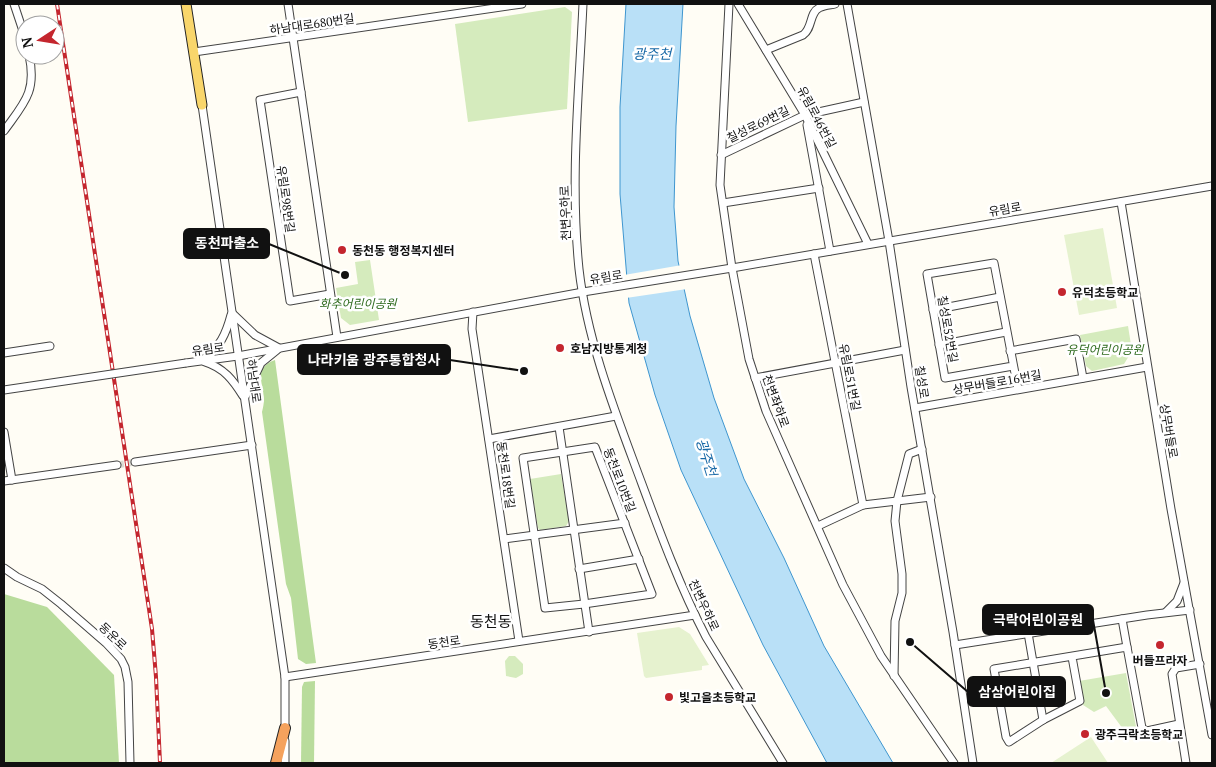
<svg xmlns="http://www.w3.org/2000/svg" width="1216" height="767" font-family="'PT Serif','Noto Sans KR',serif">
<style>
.green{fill:#d5ebbd}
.forest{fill:#b9dc9c}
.pitch{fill:#e6f2cf}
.water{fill:#b9e0f7;stroke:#3f96cf}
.pier{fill:#fffdf5}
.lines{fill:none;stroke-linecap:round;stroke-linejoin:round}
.minor-tunnel{stroke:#dbdad3;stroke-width:7;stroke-dasharray:7 3.5;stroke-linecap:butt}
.minor-casing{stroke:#444;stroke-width:9}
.major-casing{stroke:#222;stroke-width:11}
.highway-casing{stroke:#222;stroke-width:12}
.minor{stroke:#fff;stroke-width:7}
.major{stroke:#f9d66b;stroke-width:9}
.highway{stroke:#f5a25d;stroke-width:10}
.rail-casing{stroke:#c4262e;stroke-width:4}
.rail{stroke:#fff;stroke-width:2;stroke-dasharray:5.5;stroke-linecap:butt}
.minor-bridge-casing{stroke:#444;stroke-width:9;stroke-linecap:butt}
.minor-bridge{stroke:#fff;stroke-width:7}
.poi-dot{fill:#c4262e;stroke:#fff;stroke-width:2}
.labels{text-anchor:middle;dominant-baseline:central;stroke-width:5;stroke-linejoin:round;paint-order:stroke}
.street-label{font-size:12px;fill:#111;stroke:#fff}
.poi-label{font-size:12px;font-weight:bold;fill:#111;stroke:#fff;text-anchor:start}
.park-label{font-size:12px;font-style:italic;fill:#2f6b1f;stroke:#fff}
.water-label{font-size:14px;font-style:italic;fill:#1768a6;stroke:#fff}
.quarter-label{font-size:15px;fill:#111;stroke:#fff}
.leader{fill:none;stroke:#111;stroke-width:2}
.callout-dot{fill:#111;stroke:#fff;stroke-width:2}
.callout{fill:#111;stroke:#111;stroke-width:2}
.callout-label{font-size:14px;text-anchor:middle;font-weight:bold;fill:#fff}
</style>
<rect width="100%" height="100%" fill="#fffdf5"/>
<!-- green -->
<g class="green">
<polygon points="565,7 572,12 567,109 468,122 455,24"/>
<polygon points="370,260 379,320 350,325 341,318 336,288 358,284 355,262"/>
<polygon points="1128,326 1132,351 1124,364 1092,371 1086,366 1080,335"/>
<polygon points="561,474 569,521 566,526 540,530 538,528 530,479"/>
<polygon points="509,656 515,656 523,664 523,674 516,678 506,676 505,661"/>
<polygon points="1126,673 1137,732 1123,729 1106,706 1094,712 1083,705 1079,681"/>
</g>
<!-- forest -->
<g class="forest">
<path d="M275,360L316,663L306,664L298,659L291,598L286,584L262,412C263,408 264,403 264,399C263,382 253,368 275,360Z"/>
<polygon points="4,594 47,607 114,675 119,763 4,763"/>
<polygon points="315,681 314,763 301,763 302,687 304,682"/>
</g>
<!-- pitch -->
<g class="pitch">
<polygon points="1103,228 1117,308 1079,315 1064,235"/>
<polygon points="679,627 690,634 709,665 702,666 702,670 646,678 644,676 637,633"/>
<polygon points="1091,737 1108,763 1051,763"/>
</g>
<!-- water -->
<polygon class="water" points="626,4 683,4 676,126 674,207 678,261 690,316 714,398 744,479 784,558 824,646 893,763 827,763 763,645 681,470 655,395 629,303 620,194 620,107"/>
<!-- pier -->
<polygon class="pier" points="682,265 687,289 626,298 624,275"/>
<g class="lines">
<!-- minor-tunnel -->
<polyline class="minor-tunnel" points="117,465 135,462"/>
<defs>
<g id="minor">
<polyline points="14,4 25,37"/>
<polyline points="288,4 337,337"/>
<path d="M583,4C579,92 570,181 579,269C587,340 614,409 639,476C659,530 679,585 706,637L783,763"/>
<polyline points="729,4 720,185 732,268 749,359 766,411 843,585 881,656 954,763"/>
<polyline points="738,4 805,115 868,244"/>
<polyline points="847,4 889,241 911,387 953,632 973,763"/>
<path d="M766,50L803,35C813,28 809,13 819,8C824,5 831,5 835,4"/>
<polyline points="194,52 522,4"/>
<polyline points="301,92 260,100 290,301 330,294"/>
<polyline points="202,105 285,677 285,730"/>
<polyline points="807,125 830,251"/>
<path d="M4,131C24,103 37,92 29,55"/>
<polyline points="721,155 805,115 864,102"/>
<polyline points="1121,202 1171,509 1212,735"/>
<polyline points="723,203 819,188"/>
<polyline points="814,254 863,505"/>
<polyline points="933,310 1000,297"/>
<polyline points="473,312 472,329 519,641"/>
<polyline points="232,313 255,335 279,348"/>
<polyline points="939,345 1006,332"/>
<polyline points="1010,351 1076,339 1083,378"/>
<polyline points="4,353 50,346"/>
<path d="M204,359C220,347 226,334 231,315"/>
<path d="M205,362C224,368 233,380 243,396"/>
<polyline points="186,363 238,356 583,292 732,268 1212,186"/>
<polyline points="1013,366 945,378 927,274 994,263 1018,389"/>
<polyline points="755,378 905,350"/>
<polyline points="245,397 261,363 277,350"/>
<polyline points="915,408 1147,367"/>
<polyline points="559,427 589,632"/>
<polyline points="4,432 12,480"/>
<polyline points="489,439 616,416"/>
<polygon points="595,447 652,594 584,604 545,608 523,458"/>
<polyline points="135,462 252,445"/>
<polyline points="4,481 117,465"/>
<polyline points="818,526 863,505 931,497"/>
<polyline points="504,539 625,523"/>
<polyline points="4,568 17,577 42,589 61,604 106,643 121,659 125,667 128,682 130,763"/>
<polyline points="579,569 639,559"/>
<polyline points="1166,612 1177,601 1184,583"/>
<polyline points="1122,619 1127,647"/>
<polyline points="1028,633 1043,720"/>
<polyline points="955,645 1147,615 1190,610"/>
<polyline points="1072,657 1080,701 1043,720 1009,742 1006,737 994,669 1127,647 1142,728 1147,731 1179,724"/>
<polyline points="894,676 895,621 902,593 902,574 895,521 897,501 909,454 922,449"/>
<polyline points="285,677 695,615"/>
<polyline points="285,763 285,741"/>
<polyline points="1186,763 1172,674 1176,668 1200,664"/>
</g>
<polyline id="major" points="186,4 202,105"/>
<polyline id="highway" points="276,763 285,728"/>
</defs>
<!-- minor casing -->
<use href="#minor" class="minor-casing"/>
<!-- major casing -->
<use href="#major" class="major-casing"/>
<!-- highway casing -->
<use href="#highway" class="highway-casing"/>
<!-- minor -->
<use href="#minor" class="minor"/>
<!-- major -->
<use href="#major" class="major"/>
<!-- highway -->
<use href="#highway" class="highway"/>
<defs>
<polyline id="rail" points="57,4 152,629 156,677 160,763"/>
</defs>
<!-- rail casing -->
<use href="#rail" class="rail-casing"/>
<!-- rail -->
<use href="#rail" class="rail"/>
<defs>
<polyline id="minor-bridge" points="4,390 186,363"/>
</defs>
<!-- minor-bridge casing -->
<use href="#minor-bridge" class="minor-bridge-casing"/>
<!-- minor-bridge -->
<use href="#minor-bridge" class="minor-bridge"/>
</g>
<!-- markers -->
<g class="poi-dot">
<circle cx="342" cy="250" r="5"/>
<circle cx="1062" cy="292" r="5"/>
<circle cx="560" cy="348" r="5"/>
<circle cx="1160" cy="645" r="5"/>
<circle cx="669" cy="697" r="5"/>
<circle cx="1085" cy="734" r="5"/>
</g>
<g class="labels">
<!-- street labels -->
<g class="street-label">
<text transform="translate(312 24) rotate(-8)">하남대로680번길</text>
<text transform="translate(817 117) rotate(62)">유림로46번길</text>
<text transform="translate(758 124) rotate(-26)">칠성로69번길</text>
<text transform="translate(286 199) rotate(82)">유림로98번길</text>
<text transform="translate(1005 209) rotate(-10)">유림로</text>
<text transform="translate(565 213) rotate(-92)">천변우하로</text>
<text transform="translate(606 277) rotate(-9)">유림로</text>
<text transform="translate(948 329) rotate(80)">칠성로52번길</text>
<text transform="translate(208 349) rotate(-8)">유림로</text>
<text transform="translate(850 377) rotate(79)">유림로51번길</text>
<text transform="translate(254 381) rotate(82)">하남대로</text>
<text transform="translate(922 382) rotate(81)">칠성로</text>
<text transform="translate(997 382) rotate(-10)">상무버들로16번길</text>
<text transform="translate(776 401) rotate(70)">천변좌하로</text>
<text transform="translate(1169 431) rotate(80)">상무버들로</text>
<text transform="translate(506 475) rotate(82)">동천로18번길</text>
<text transform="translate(620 480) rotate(69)">동천로10번길</text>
<text transform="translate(704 605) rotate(65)">천변우하로</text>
<text transform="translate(113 636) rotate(44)">동운로</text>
<text transform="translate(444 642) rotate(-8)">동천로</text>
</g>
<!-- poi labels -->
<g class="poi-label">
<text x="352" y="250">동천동 행정복지센터</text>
<text x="1072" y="292">유덕초등학교</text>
<text x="570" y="348">호남지방통계청</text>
<text x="1160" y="660" text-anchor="middle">버들프라자</text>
<text x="679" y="697">빛고을초등학교</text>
<text x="1095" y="734">광주극락초등학교</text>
</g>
<!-- park labels -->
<g class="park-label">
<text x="358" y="303">화추어린이공원</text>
<text x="1105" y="349">유덕어린이공원</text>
</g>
<!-- water labels -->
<g class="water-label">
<text x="652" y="53">광주천</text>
<text transform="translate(707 457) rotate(73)">광주천</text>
</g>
<!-- quarter labels -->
<g class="quarter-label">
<text x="491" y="621">동천동</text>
</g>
</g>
<!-- callouts -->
<path class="leader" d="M345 275L269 244M524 371L450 360M1106 693L1093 620M910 642L968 692"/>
<g class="callout-dot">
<circle cx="345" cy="275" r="5"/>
<circle cx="524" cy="371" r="5"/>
<circle cx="1106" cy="693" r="5"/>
<circle cx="910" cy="642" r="5"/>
</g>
<g class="callout">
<rect x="184" y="229" width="85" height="29" rx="5"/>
<rect x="298" y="345" width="152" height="29" rx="5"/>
<rect x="983" y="605" width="110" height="29" rx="5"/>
<rect x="968" y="677" width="97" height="29" rx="5"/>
</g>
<g class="callout-label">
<text x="227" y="248">동천파출소</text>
<text x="374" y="365">나라키움 광주통합청사</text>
<text x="1038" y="625">극락어린이공원</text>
<text x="1017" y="697">삼삼어린이집</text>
</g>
<!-- border -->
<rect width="1216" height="767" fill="none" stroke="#111111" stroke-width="10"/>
<!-- north arrow -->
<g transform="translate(40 40) rotate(258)"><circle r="24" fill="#ffffff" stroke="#a0a0a0"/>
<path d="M0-4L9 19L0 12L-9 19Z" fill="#c4262e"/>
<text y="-8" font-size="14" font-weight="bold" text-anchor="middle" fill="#111111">N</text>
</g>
</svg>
